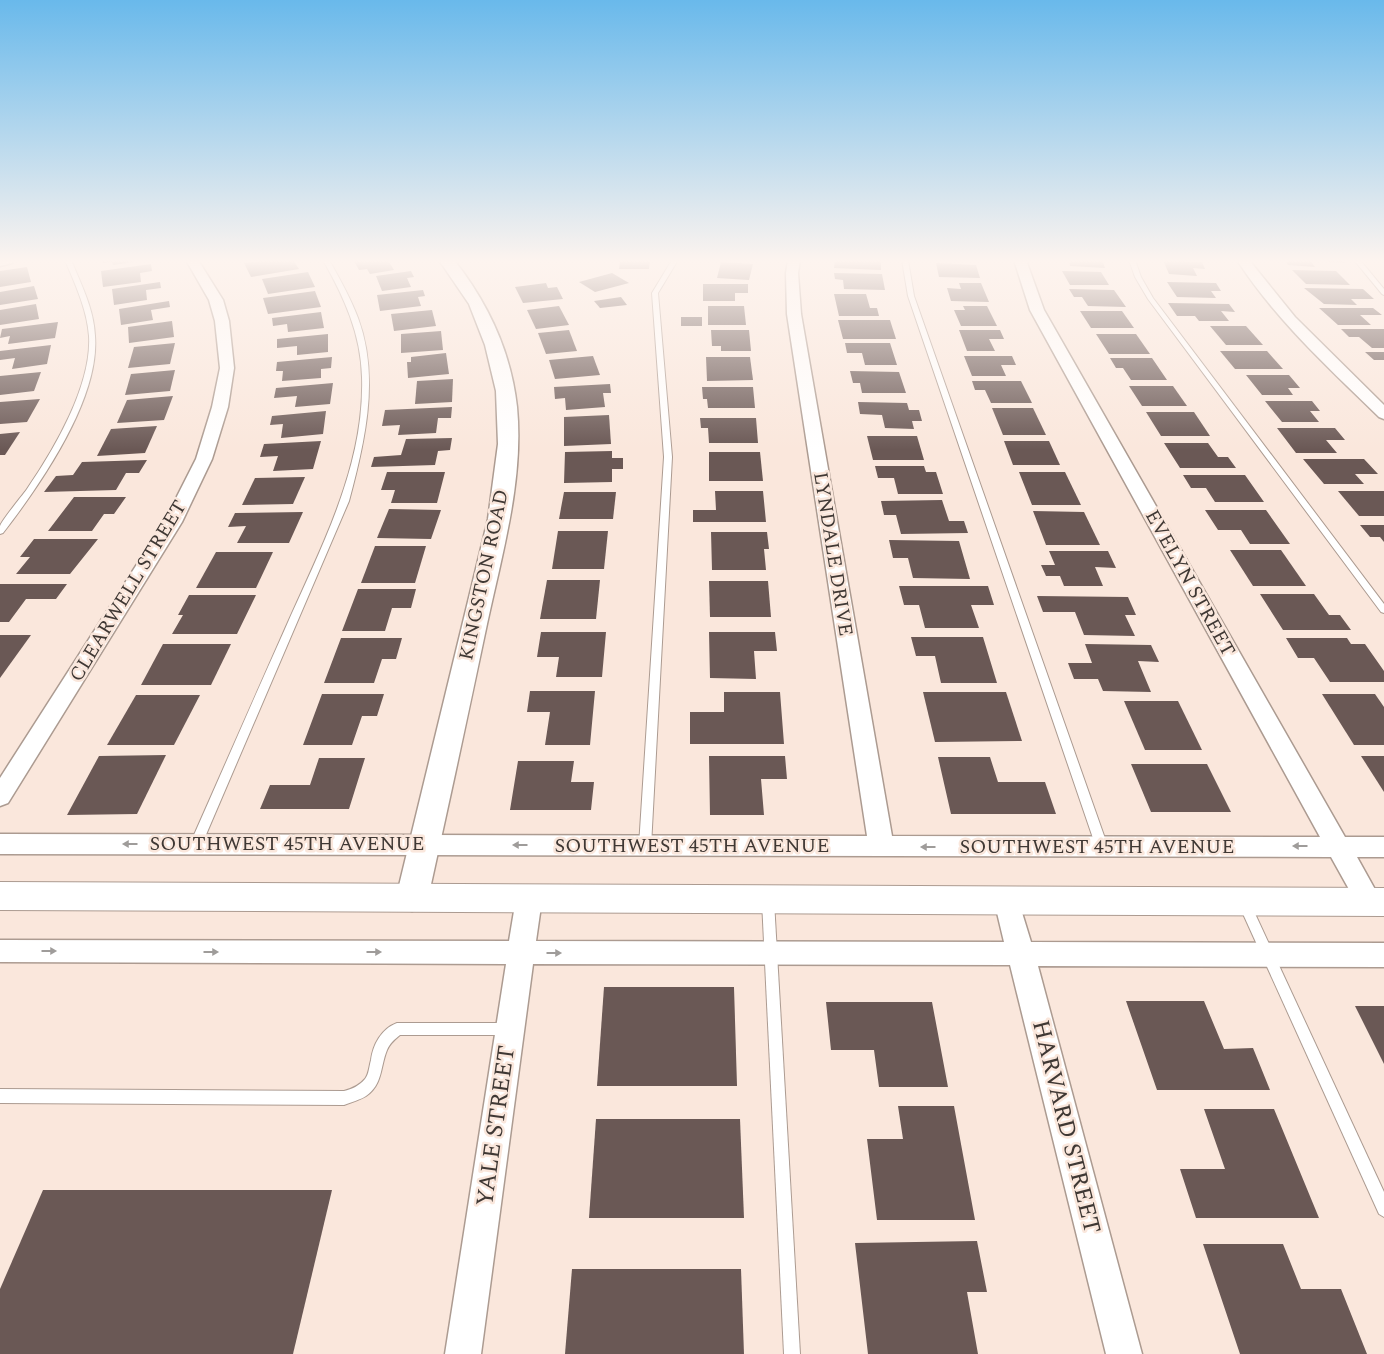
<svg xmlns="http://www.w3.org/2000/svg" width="1384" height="1354" font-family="Spectral,serif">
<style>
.building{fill:#6a5855}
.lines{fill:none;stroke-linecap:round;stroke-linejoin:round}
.service-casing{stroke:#ac9b91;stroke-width:2}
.minor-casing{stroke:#ac9b91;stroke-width:3}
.tertiary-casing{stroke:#ac9b91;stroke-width:3}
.secondary-casing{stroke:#ac9b91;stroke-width:2}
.service{fill:#fff;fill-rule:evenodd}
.minor{fill:#fff;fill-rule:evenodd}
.tertiary{fill:#fff;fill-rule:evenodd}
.secondary{fill:#fff;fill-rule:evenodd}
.oneway{fill:#9f9c9a}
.labels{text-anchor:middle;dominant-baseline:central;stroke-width:5;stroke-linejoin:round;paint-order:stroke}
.street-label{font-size:20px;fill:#3f3834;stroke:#fae7dc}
.near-street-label{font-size:24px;fill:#3f3834;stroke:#fae7dc}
</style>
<rect width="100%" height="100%" fill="#fae7dc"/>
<!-- building -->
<g class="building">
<polygon points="102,260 140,260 140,261 113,265 112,262 103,263"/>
<polygon points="266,260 293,260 299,269 251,277 244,263"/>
<polygon points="388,260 394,270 370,274 367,269 359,270 354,261"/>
<polygon points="615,260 650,260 649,269 619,269 620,262"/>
<polygon points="835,260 881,260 881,270 834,268"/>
<polygon points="1069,260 1102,260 1105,268 1070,266"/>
<polygon points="1163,260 1202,262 1205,269 1193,268 1197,276 1169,274"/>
<polygon points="1285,260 1310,260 1315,267 1288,265"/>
<polygon points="1314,260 1343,260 1346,263 1314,261"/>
<polygon points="721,262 753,264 749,280 717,278"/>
<polygon points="936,263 976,265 980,278 939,277"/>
<polygon points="151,264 152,271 140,273 141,282 103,287 101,271"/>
<polygon points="27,267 31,282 0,287 0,271"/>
<polygon points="1292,270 1336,271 1350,285 1306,284"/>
<polygon points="411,271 414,277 407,278 411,287 382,291 376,276"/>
<polygon points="1062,271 1101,272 1109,285 1070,285"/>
<polygon points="308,272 315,287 268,294 262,279"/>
<polygon points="612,273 629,283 595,292 579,282"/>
<polygon points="834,273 882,274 885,290 844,289 843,280 835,279"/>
<polygon points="160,282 161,288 146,290 147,300 114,305 112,289"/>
<polygon points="1167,282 1216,283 1221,291 1211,291 1216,298 1177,297"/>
<polygon points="546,283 548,288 557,287 563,299 523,303 515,287"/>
<polygon points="959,283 981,283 989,302 951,301 947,288 961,289"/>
<polygon points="703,284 748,284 748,293 735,293 735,301 703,301"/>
<polygon points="34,286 38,299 0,305 0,292"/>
<polygon points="1304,288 1363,289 1374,299 1351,299 1357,305 1324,304"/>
<polygon points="1069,289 1114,290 1126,307 1088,306 1082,297 1074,297"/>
<polygon points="423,290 425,296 418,297 421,306 380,311 377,295"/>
<polygon points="315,291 321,307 268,314 263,298"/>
<polygon points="834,294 866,294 870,308 877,308 879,316 839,316"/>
<polygon points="621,297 627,305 600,308 594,301"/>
<polygon points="169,301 170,307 151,310 153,320 121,325 119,309"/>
<polygon points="1168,303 1229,304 1235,312 1221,311 1229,321 1199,321 1195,316 1177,316"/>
<polygon points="36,304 39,319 0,325 0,310"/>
<polygon points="559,306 569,325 536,329 527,310"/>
<polygon points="708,306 744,306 746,325 708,325"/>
<polygon points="963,306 987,306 997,326 961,326 954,310 965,310"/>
<polygon points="1319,308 1373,308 1382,315 1360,315 1371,325 1338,325"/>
<polygon points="432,310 436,326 394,331 391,314"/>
<polygon points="1080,311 1122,311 1134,328 1091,328"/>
<polygon points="321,312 324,328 288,332 287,324 273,326 272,318"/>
<rect x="681" y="317" width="21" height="9"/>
<polygon points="838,320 890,320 896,339 843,339"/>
<polygon points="172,321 174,337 129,343 128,327"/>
<polygon points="58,322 55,338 8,344 10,336 0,338 2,329"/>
<polygon points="1210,326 1246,326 1263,345 1226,345"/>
<polygon points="1341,329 1384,329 1384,348 1372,348 1359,337 1349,337"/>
<polygon points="569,330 577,351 546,354 538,333"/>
<polygon points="711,330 749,330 751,351 721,351 721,346 712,346"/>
<polygon points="959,330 1000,330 1004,339 989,339 995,351 967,351"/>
<polygon points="441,331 443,350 401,353 401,334"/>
<polygon points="328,334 328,352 297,355 297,346 277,348 277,339"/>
<polygon points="1096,334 1136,334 1150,354 1109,354"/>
<polygon points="175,343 170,364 128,368 134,347"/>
<polygon points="845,343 890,343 897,365 865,365 862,353 847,353"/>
<polygon points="51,345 47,364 12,369 15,358 0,360 0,351"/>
<polygon points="1220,351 1267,351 1283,369 1235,369"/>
<polygon points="1365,352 1384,352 1384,360 1374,360"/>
<polygon points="446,353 449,374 408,378 407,362 411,362 411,357"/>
<polygon points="593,356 600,375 555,379 549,360"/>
<polygon points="964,356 1012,356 1016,365 1001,365 1006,376 972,376"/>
<polygon points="332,357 331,368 321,369 321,378 282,381 283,371 276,371 277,362"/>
<polygon points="706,357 750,357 753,380 707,381"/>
<polygon points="1110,358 1152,358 1167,380 1131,380 1123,368 1116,368"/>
<polygon points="175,370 170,391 125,395 131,374"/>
<polygon points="850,371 899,372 906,393 862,393 860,383 853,383"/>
<polygon points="41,372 34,391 0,395 0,376"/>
<polygon points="1246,375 1289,375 1300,388 1288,388 1293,395 1262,395"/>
<polygon points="453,379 452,402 415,404 417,381"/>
<polygon points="972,381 1021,381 1032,403 991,403 985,390 975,390"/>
<polygon points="333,383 330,404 295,407 297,396 274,398 276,388"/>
<polygon points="610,384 611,393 603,393 605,407 566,410 565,398 555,399 554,387"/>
<polygon points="1129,386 1173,386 1187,406 1142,406"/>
<polygon points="702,387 753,387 755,408 708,408 707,399 703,399"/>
<polygon points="173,396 164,420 117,423 127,400"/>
<polygon points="40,399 27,422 0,424 0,402"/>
<polygon points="1265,401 1312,401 1320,411 1310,411 1319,422 1282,422"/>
<polygon points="858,402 907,403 909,410 919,410 922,421 912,421 914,429 885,428 882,415 860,414"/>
<polygon points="452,407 451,418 438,418 436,433 398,435 400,425 382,426 385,410"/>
<polygon points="992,408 1033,408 1046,435 1003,435"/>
<polygon points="326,411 323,434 281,438 283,424 270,425 272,416"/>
<polygon points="1146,412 1194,412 1210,436 1161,436"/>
<polygon points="609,415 611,444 564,446 564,417"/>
<polygon points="700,418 756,418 758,443 709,443 708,428 701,428"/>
<polygon points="157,426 145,453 97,456 111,429"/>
<polygon points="1277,428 1335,428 1345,440 1326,440 1337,453 1296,453"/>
<polygon points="20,432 5,455 0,455 0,434"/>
<polygon points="867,436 917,436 924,460 873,460"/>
<polygon points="452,438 450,450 438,451 435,465 371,467 374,457 401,455 406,439"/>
<polygon points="321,441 313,469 273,471 278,456 260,457 264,444"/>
<polygon points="1004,441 1049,441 1060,465 1013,465"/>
<polygon points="1164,443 1208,443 1218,457 1228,457 1236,468 1180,468"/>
<polygon points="612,451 612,458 623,458 623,469 612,469 612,482 564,483 565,452"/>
<polygon points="709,452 760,452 763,481 709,481"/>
<polygon points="1303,459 1364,459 1378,474 1355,474 1364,484 1324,484"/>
<polygon points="147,460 139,473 126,473 116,490 44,492 56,476 73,475 82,462"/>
<polygon points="875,466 924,466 926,472 936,472 943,494 898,494 894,478 878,478"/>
<polygon points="387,472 445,472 437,503 391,503 395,490 381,490"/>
<polygon points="1019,472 1065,472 1081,505 1032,505"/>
<polygon points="1183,475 1245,475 1264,502 1215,502 1206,488 1191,488"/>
<polygon points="305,477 293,504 242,505 255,478"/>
<polygon points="715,491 763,491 766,522 693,522 693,510 716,510"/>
<polygon points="1338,491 1384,491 1384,516 1359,516"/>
<polygon points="564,492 616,492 613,519 559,519"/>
<polygon points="74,497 126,497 114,514 104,514 92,531 48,531"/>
<polygon points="942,500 949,521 964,521 968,533 901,534 896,515 884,515 881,501"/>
<polygon points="389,509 441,510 431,539 377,538"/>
<polygon points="1205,510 1266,510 1290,544 1250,544 1241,530 1218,530"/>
<polygon points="1033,511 1084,512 1100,545 1046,545"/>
<polygon points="303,512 289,543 237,543 246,526 228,527 235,513"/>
<polygon points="1360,525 1384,525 1384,542 1380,537 1370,537"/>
<polygon points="558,531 608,531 604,569 552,569"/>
<polygon points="711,532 767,532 769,549 764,549 766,570 712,570"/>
<polygon points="34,539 98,539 70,574 16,574 30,557 20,557"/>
<polygon points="889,540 959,541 970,579 913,578 908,558 893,558"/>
<polygon points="375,546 426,546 415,583 361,583"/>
<polygon points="1230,550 1281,550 1306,586 1253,586"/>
<polygon points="1049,551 1108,551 1116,568 1095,567 1103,586 1064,586 1060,576 1046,576 1041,565 1055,565"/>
<polygon points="216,552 273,552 256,588 196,588"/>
<polygon points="547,580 600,580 596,619 540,619"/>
<polygon points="709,581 768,581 771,617 710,617"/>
<polygon points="0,584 67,584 56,599 26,599 9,622 0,622"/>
<polygon points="899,586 988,586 994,605 971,605 979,628 925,628 919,605 904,605"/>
<polygon points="358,589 416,589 411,608 392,608 385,631 342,631"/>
<polygon points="1260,594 1314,594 1329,615 1340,615 1351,630 1283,630"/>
<polygon points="189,595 256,595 237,634 172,634 183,615 178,615"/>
<polygon points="1037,596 1128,597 1136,615 1125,615 1135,636 1084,635 1075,612 1043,612"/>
<polygon points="541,632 606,632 602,677 556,677 559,657 537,657"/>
<polygon points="709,632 775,632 777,651 754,651 756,679 710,678"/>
<polygon points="0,635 31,635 0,678"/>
<polygon points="911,637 983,637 997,683 941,683 935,656 916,656"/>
<polygon points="341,638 402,638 396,659 382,659 374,683 324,683"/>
<polygon points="1286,638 1347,638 1351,644 1365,644 1384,671 1384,682 1330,682 1314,658 1298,658"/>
<polygon points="163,644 231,644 211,685 141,685"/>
<polygon points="1085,644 1151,645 1159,662 1138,661 1151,692 1103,691 1098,679 1074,679 1068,663 1092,663"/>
<polygon points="530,691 595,691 590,745 545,745 550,712 527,712"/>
<polygon points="724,692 780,692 784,744 690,744 690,712 724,712"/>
<polygon points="923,692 1006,692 1022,741 935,742"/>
<polygon points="322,694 384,694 377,716 362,716 352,745 303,745"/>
<polygon points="1322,694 1375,694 1384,707 1384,745 1354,745"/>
<polygon points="136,695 200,695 174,745 107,745"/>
<polygon points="1124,701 1178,701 1202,750 1145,750"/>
<polygon points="166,755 137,814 67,815 99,756"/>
<polygon points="709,756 785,756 787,779 761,779 764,815 710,815"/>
<polygon points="1361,756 1384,756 1384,792"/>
<polygon points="938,757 990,757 998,782 1045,782 1056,814 951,814"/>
<polygon points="319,758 365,758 349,809 260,809 270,785 310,785"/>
<polygon points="518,761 574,761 571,782 594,782 591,810 510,810"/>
<polygon points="1131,764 1207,764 1231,812 1151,812"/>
<polygon points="604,987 734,987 737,1086 597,1086"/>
<polygon points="1126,1001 1204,1001 1224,1049 1253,1048 1270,1090 1157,1090"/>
<polygon points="826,1002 932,1002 948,1087 879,1087 874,1050 831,1050"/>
<polygon points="1355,1006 1384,1006 1384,1064"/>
<polygon points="898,1106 954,1106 975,1220 877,1220 867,1139 903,1139"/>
<polygon points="1204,1109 1274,1109 1319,1218 1196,1218 1180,1169 1225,1169"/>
<polygon points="596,1119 740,1119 744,1218 589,1218"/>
<polygon points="43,1190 332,1190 293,1354 0,1354 0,1289"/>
<polygon points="977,1241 987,1292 967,1292 978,1354 868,1354 855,1243"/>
<polygon points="1203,1244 1283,1244 1301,1289 1341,1289 1367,1354 1240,1354"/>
<polygon points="572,1269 741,1269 744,1354 565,1354"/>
</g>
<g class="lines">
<defs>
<g id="service">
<path d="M65,260H71C81,284 94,309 95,336C100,399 40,485 3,533L0,534C0,531 0,528 0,526C2,520 22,496 27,489C54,450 92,385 89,336C87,309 75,284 65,260Z"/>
<path d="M323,260H329C340,279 350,297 358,318C380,377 365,442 349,501L202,844L200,847L196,849L192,847L190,844C222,772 253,700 285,629C320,549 365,467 362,377C361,334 344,297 323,260Z"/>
<polygon points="672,260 678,260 658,293 672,457 651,846 649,849 645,851 641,849 639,846 664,457 652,293"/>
<polygon points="902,260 908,260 914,296 1108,847 1106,850 1102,852 1098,850 1096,847 908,296"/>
<polygon points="1129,260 1135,260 1141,277 1153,298 1384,604 1384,613 1381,612 1148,299 1135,277"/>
<polygon points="1354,260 1360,260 1384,289 1384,295 1382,294"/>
<polygon points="768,896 772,897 774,901 800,1354 784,1354 762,901 764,897"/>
<polygon points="1245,900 1249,901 1251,905 1384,1192 1384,1217 1379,1214 1239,905 1241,901"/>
<path d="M397,1023H509L514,1025L516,1029L514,1033L509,1035H400C394,1040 390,1043 387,1050C380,1067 383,1084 366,1096C360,1100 351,1102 344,1105L0,1103V1089L344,1091C352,1089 359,1086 365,1079C369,1074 369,1067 371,1060C373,1045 381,1029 397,1023Z"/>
</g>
<g id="minor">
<polygon points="186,260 198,260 223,300 229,321 234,368 228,407 212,459 182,522 8,803 0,806 0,778 164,522 196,459 212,407 220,368 215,321 209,300"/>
<polygon points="788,260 800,260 798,273 801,314 892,836 1320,837 1030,310 1014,260 1026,260 1044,310 1345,837 1384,837 1384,857 1357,857 1382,902 1378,909 1369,913 1360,909 1331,857 0,854 0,834 867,836 787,314 786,273"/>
<path d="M1237,260H1249L1295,317L1384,405V419L1379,417C1328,367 1276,320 1237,260Z"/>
<polygon points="529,888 538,892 542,899 536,941 1004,942 994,900 998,893 1007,889 1016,893 1031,942 1384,943 1384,967 1038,966 1142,1354 1106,1354 1010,965 533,964 481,1354 445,1354 506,964 0,962 0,940 509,941 516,899 520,892"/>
</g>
<g id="tertiary">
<polygon points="0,260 14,260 12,263 0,266"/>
<path d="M439,260H454C488,303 511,352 517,407C524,480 502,554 487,624C468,715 448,807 428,898L423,907L412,911L401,907L396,898L488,519L498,444L496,391L485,345L469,304Z"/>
</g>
<polygon id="secondary" points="0,882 1384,888 1384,916 0,910"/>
</defs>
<!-- service casing -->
<use href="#service" class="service-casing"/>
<!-- minor casing -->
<use href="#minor" class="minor-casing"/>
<!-- tertiary casing -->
<use href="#tertiary" class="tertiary-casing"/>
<!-- secondary casing -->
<use href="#secondary" class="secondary-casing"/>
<!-- service -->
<use href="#service" class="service"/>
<!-- minor -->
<use href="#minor" class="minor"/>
<!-- tertiary -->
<use href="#tertiary" class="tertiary"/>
<!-- secondary -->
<use href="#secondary" class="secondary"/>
</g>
<!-- one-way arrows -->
<defs><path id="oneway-solid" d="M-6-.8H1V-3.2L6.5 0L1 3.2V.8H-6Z" transform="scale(1.25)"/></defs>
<g class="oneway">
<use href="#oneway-solid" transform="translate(130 844) rotate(180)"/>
<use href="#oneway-solid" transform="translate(520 845) rotate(-180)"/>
<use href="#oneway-solid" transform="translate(1300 846) rotate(180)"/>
<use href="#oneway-solid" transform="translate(928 847) rotate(180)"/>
<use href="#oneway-solid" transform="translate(49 951)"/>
<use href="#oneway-solid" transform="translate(211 952)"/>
<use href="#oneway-solid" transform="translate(374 952)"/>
<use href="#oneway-solid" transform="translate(554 953)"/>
</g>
<!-- sky -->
<linearGradient id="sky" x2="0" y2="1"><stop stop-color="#69b9eb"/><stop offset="0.58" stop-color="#fdf4ef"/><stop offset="1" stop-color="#fdf4ef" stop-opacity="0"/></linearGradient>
<rect width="1384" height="450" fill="url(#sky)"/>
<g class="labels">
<!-- street labels -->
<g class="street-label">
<text transform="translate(833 554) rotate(81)">LYNDALE DRIVE</text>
<text transform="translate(484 575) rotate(-78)">KINGSTON ROAD</text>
<text transform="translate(1190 583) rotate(61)">EVELYN STREET</text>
<text transform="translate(128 591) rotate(-59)">CLEARWELL STREET</text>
<text x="287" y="844">SOUTHWEST 45TH AVENUE</text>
<text x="692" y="846">SOUTHWEST 45TH AVENUE</text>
<text x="1097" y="847">SOUTHWEST 45TH AVENUE</text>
</g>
<!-- near-street labels -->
<g class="near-street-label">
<text transform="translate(496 1126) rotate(-82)">YALE STREET</text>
<text transform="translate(1066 1127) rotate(76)">HARVARD STREET</text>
</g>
</g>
</svg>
